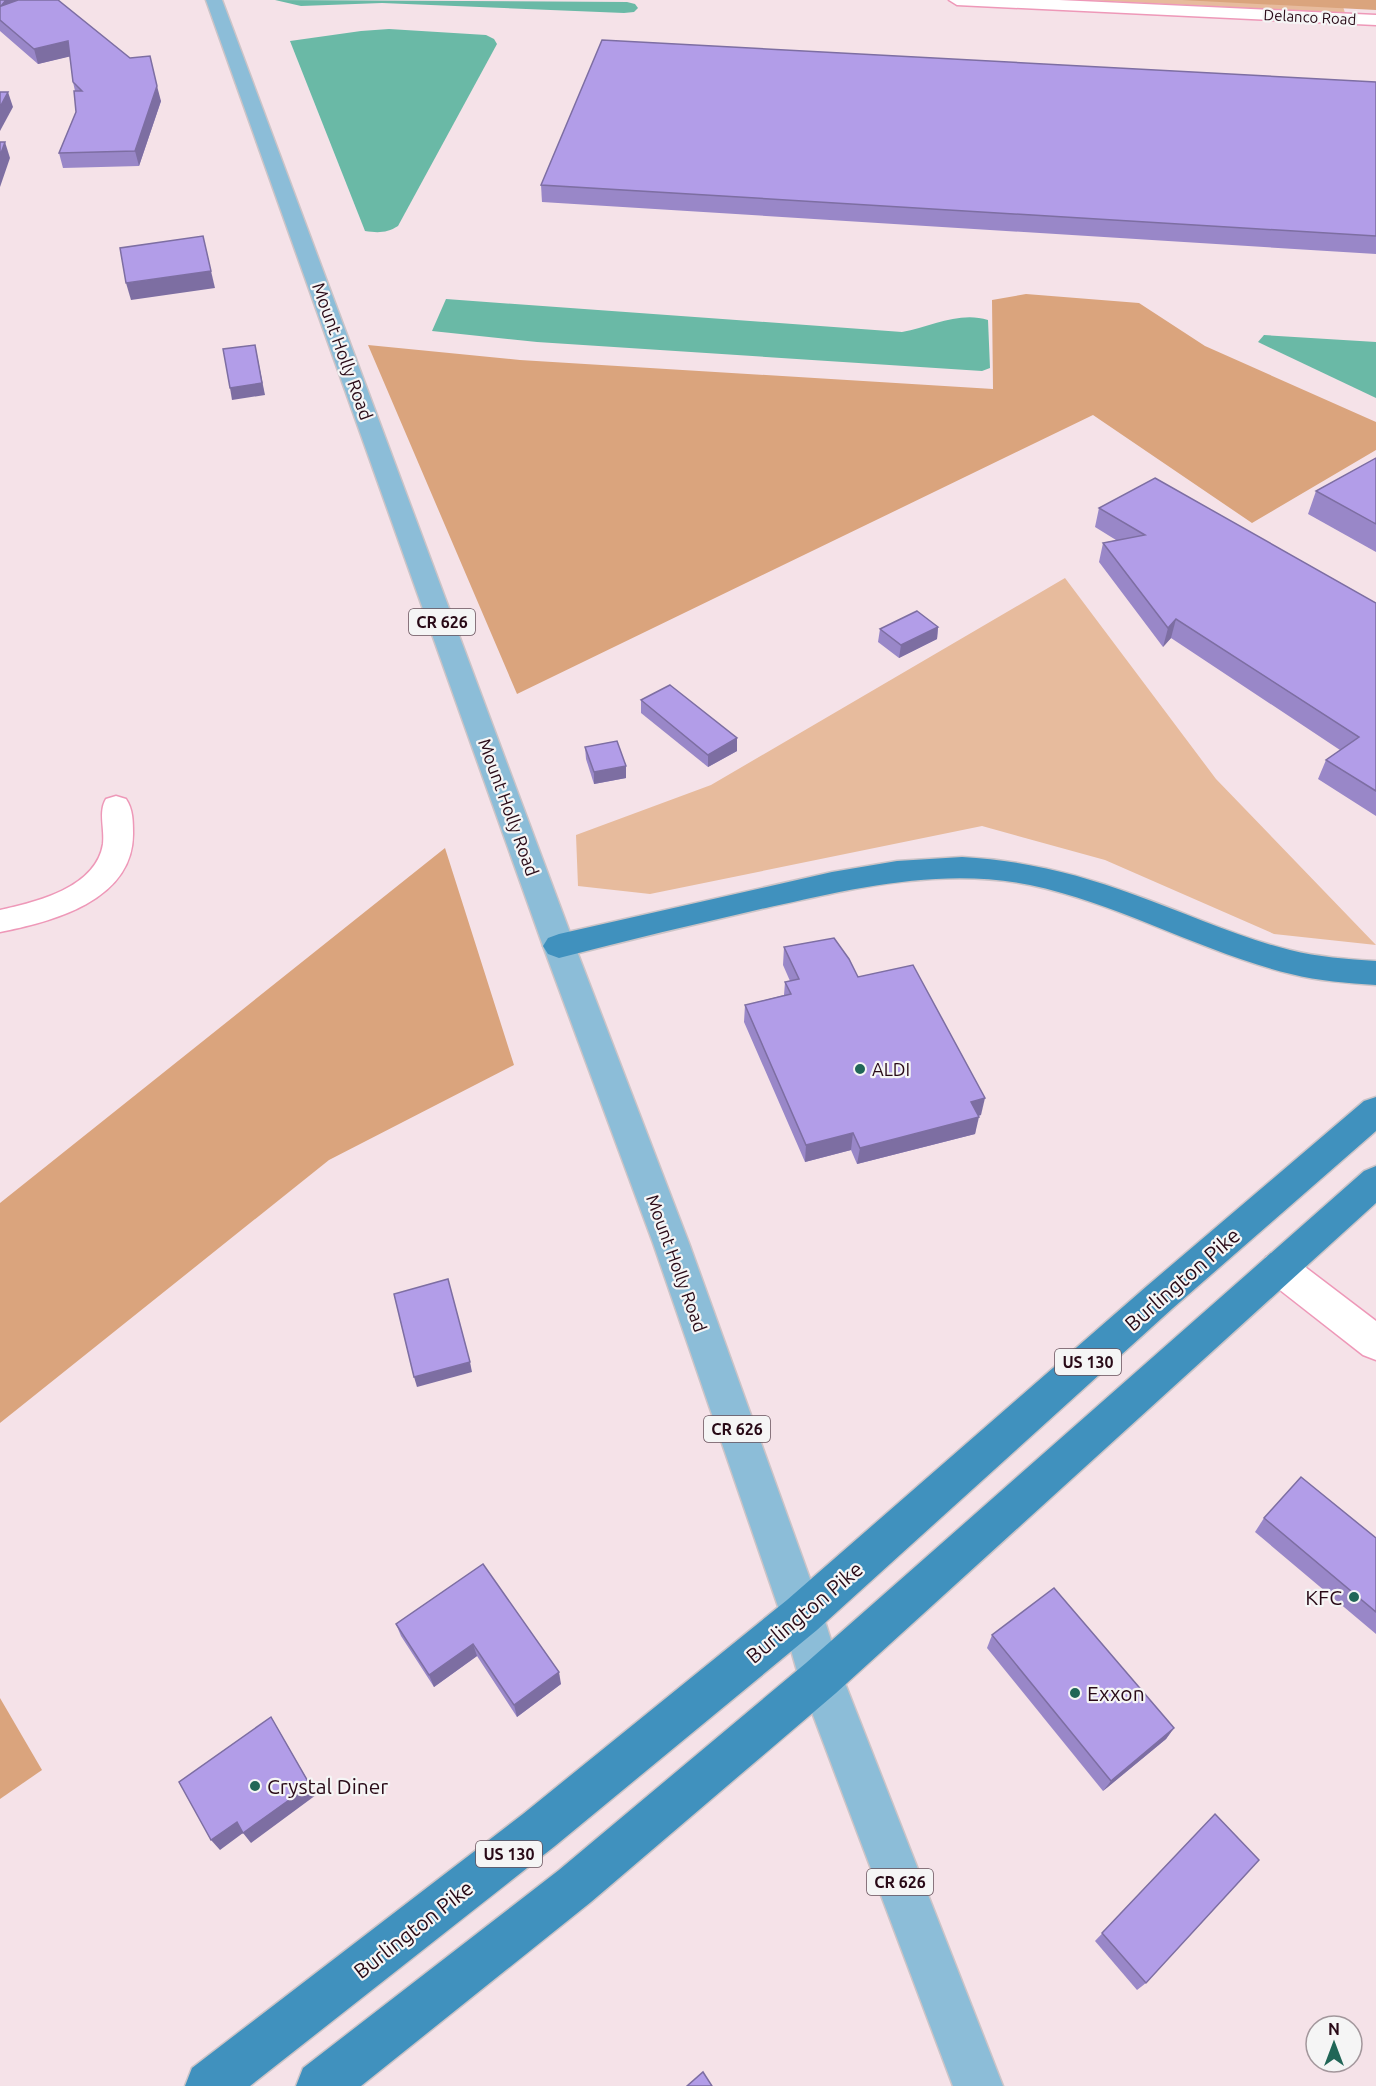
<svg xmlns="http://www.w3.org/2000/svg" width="1376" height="2086" font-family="Ubuntu,sans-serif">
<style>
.green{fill:#e7bb9d}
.forest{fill:#daa47d}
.water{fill:#6ab9a6}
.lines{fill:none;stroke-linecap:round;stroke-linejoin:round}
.minor-casing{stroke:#ee98b8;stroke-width:3}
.major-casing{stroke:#ccc4c7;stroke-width:3}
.highway-casing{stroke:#ccc4c7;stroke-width:3}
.minor{fill:#fff;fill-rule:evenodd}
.major{fill:#8cbdd8;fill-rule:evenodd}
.highway{fill:#4091be;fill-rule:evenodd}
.wall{fill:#9987c8}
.shaded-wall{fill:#7d6ea2}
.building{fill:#b29de8;stroke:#7d6ea2;stroke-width:1.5}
.poi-dot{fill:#216657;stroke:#f5f5f5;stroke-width:2}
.labels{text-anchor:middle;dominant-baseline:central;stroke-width:4.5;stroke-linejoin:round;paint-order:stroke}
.far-street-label{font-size:15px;fill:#290a17;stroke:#f5f5f5}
.shield{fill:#f5f5f5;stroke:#66505a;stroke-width:1.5}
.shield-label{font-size:16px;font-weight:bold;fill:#290a17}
.street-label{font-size:18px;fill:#290a17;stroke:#f5f5f5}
.poi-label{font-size:18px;fill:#290a17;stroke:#f5f5f5;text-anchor:start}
.near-street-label{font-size:21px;fill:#290a17;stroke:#f5f5f5}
.near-poi-label{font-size:21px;fill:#290a17;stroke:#f5f5f5;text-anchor:start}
</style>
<rect width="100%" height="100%" fill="#f5e2e8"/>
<!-- green -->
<g class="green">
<polygon points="1085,0 1341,0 1345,13"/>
<polygon points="1065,578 1216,779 1376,945 1274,934 1105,860 982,826 650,894 578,886 576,835 711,785"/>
</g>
<!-- forest -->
<g class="forest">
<polygon points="1182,0 1376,0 1376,10"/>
<polygon points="1026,294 1139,303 1205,346 1376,422 1376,450 1252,523 1093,415 517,694 368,345 520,360 993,389 992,300"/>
<polygon points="445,848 514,1065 329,1160 0,1423 0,1203"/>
<polygon points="0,1698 42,1770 0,1799"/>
</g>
<!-- water -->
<g class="water">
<polygon points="275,0 627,2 635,4 638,8 634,12 624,13 382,3 301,6"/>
<path d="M389,29L486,35L494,39L497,44L398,226C387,233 378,233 365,231L290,41L361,31Z"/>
<path d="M446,299L902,332C931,327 959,311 988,320L990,368L982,371L537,342L432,331Z"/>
<polygon points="1264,335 1376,342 1376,398 1258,342"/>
</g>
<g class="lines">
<defs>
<g id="minor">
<polygon points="949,0 1059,0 1376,15 1376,25 957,5"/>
<path d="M116,796L126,799C133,809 133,822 133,834C133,901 51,922 0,932V910C36,902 96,888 103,844C105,829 98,812 106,799Z"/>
<polygon points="1279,1252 1292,1257 1376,1321 1376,1360 1363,1355 1266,1279 1261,1268 1266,1257"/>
</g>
<polygon id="major" points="206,0 222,0 575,946 689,1243 823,1615 843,1678 1003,2086 953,2086 799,1678 781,1615 653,1243 543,946"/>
<g id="highway">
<path d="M962,857C1022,860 1079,874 1135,895C1186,913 1237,937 1290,950C1318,957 1347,959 1376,961V985C1347,983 1319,981 1291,974C1201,952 1120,904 1030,885C943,867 855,888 770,907C700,923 629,940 559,958L548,954L543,946L548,938L559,934L832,872L897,861Z"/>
<polygon points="1376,1097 1376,1131 1173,1308 817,1630 555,1846 250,2086 185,2086 192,2068 523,1814 787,1600 1147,1286 1364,1101"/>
<polygon points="1376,1166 1376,1203 836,1693 591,1902 361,2086 296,2086 303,2068 559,1870 806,1663 1364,1171"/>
</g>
</defs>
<!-- minor casing -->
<use href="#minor" class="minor-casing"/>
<!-- major casing -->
<use href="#major" class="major-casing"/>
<!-- highway casing -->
<use href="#highway" class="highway-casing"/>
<!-- minor -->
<use href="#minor" class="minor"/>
<!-- major -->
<use href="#major" class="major"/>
<!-- highway -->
<use href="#highway" class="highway"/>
</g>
<!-- wall -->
<g class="wall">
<polygon points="0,0 161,101 139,166 63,168 59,153 76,112 75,91 73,82 70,56 38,64 0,31"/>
<polygon points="1376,82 1376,254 542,202 541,185"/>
<polygon points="1376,458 1376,552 1308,514 1316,491"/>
<polygon points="1099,508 1376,603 1376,816 1318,779 1326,760 1340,750 1171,638 1163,647 1099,562 1103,543 1116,540 1095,527"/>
<polygon points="938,627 937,639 899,658 878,642 880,629"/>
<polygon points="641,700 737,751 708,767 641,713"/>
<polygon points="585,747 626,766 626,778 594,784 586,759"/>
<polygon points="784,947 858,977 981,1115 978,1116 975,1134 857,1164 851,1150 805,1162 744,1022 745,1005 784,995 785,982 790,981 783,965"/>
<polygon points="1264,1518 1376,1538 1376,1634 1255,1532"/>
<polygon points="483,1564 561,1684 517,1717 477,1656 434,1687 401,1636 396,1624"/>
<polygon points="992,1635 1174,1728 1166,1739 1103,1791 987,1648"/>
<polygon points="1215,1814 1146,1983 1137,1990 1095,1941"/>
</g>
<!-- shaded-wall -->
<g class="shaded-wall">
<polygon points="6,0 23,0 1,6"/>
<polygon points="68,41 72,56 38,64 34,49"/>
<polygon points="157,86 161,101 139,166 135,151"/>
<polygon points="8,92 13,107 0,131 0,107"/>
<polygon points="5,142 10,158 0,187 0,156"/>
<polygon points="211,271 215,288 131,300 126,283"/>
<polygon points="255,345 265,395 232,400 230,388"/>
<polygon points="1176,619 1171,638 1163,647 1168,628"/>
<polygon points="938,627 937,639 899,658 901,645"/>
<polygon points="737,738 737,751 708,767 708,755"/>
<polygon points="626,766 626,778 594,784 594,772"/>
<polygon points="985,1098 981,1115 967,1119 971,1102"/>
<polygon points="979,1117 975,1134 857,1164 860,1148"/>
<polygon points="853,1133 851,1150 805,1162 806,1145"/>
<polygon points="470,1362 472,1372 417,1387 414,1377"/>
<polygon points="473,1644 477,1656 434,1687 429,1675"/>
<polygon points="559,1672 561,1684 517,1717 514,1705"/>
<polygon points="271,1717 316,1795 251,1843 243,1833 220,1850 211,1840"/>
<polygon points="1174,1728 1166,1739 1103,1791 1111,1781"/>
</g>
<!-- building -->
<g class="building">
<polygon points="0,0 6,0 1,6 18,0 58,0 130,58 150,56 157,86 135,151 59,153 76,112 74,91 82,91 73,82 68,41 34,49 0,20"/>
<polygon points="602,40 1376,82 1376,236 541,185"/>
<polygon points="0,92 8,92 0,107"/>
<polygon points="0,142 5,142 0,156"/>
<polygon points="203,236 211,271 126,283 120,248"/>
<polygon points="255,345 262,383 230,388 223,349"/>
<polygon points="1376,458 1376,524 1316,491"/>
<polygon points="1155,478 1376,603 1376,791 1326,760 1359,737 1176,619 1168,628 1103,543 1145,535 1099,508"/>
<polygon points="917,611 938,627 901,645 880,629"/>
<polygon points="670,685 737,738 708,755 641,700"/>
<polygon points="617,741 626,766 594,772 585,747"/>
<polygon points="834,938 849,959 858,977 913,965 985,1098 971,1102 979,1117 860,1148 853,1133 806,1145 745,1005 791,994 785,982 799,979 784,947"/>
<polygon points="448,1279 470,1362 414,1377 394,1294"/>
<polygon points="1301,1477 1376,1538 1376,1612 1264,1518"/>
<polygon points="483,1564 559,1672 514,1705 473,1644 429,1675 396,1624"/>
<polygon points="1054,1588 1174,1728 1111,1781 992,1635"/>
<polygon points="271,1717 310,1785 243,1833 237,1822 211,1840 179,1782"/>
<polygon points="1215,1814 1259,1860 1146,1983 1102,1933"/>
<polygon points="703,2072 712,2086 687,2086"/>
</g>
<!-- markers -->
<g class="poi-dot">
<circle cx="860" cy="1069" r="6"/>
<circle cx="1354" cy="1597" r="6"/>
<circle cx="1075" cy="1693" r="6"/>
<circle cx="255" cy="1786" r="6"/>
</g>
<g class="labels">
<!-- far-street labels -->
<g class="far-street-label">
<text transform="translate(1310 17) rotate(3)">Delanco Road</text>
</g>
<!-- shield labels -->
<g class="shield">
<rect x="409" y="609" width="66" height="26" rx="4.5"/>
<rect x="1055" y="1349" width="66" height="26" rx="4.5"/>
<rect x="704" y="1416" width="66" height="26" rx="4.5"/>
<rect x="476" y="1841" width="66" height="26" rx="4.5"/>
<rect x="867" y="1869" width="66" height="26" rx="4.5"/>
</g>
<g class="shield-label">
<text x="442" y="622">CR 626</text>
<text x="1088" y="1362">US 130</text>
<text x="737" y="1429">CR 626</text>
<text x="509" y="1854">US 130</text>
<text x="900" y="1882">CR 626</text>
</g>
<!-- street labels -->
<g class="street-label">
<text transform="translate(343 351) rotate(70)">Mount Holly Road</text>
<text transform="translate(509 807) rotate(70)">Mount Holly Road</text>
<text transform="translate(677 1263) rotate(70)">Mount Holly Road</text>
</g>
<!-- poi labels -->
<g class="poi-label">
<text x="872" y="1069">ALDI</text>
</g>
<!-- near-street labels -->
<g class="near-street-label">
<text transform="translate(1182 1279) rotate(-41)">Burlington Pike</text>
<text transform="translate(804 1612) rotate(-40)">Burlington Pike</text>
<text transform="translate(413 1929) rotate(-38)">Burlington Pike</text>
</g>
<!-- near-poi labels -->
<g class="near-poi-label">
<text x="1342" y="1597" text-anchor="end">KFC</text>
<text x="1087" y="1693">Exxon</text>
<text x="267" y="1786">Crystal Diner</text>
</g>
</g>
<!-- north arrow -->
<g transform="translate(1334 2044)"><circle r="28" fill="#f5f5f5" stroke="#a3979c" stroke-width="1.5"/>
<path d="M0-4.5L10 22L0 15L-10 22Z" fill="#216657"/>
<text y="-9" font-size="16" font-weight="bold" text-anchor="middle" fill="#290a17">N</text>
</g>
</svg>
